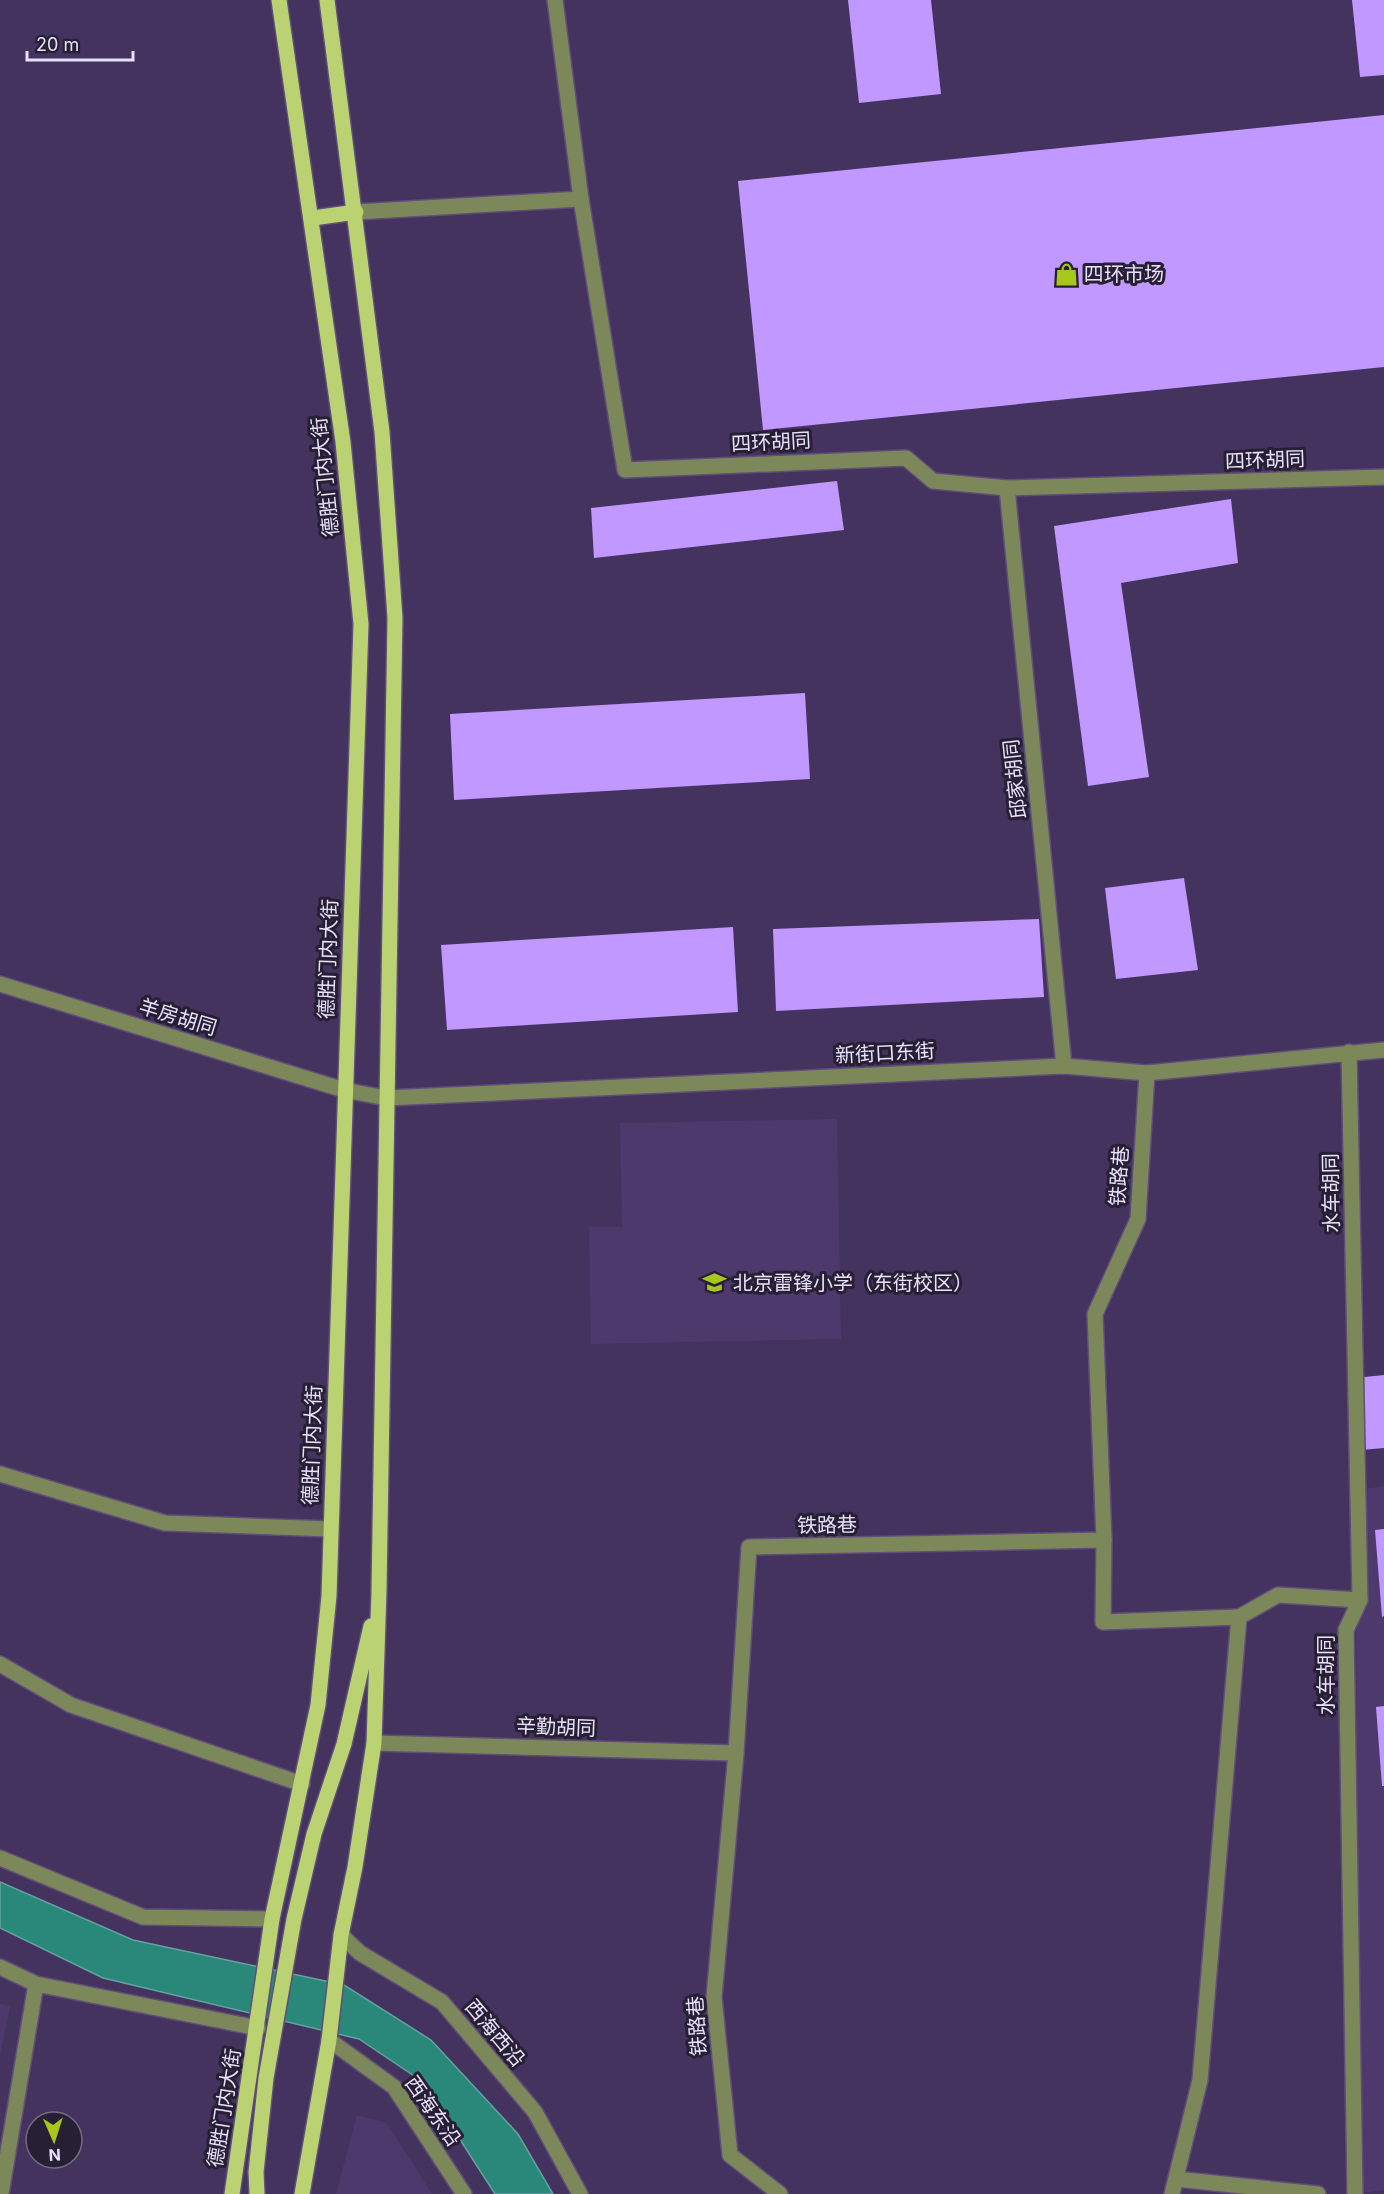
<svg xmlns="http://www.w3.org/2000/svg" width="1384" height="2194" font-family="Inter,'Noto Sans SC',sans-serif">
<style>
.built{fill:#4e396d}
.water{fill:#2a887a;stroke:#63a2a1;stroke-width:1.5}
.building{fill:#c098ff}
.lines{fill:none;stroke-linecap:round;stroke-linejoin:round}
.minor-casing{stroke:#5e4e78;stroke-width:18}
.major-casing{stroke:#5e4e78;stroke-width:18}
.minor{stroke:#7c885a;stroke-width:15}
.major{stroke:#bad271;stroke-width:15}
.labels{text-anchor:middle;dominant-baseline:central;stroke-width:6;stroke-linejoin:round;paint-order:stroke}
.poi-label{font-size:20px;fill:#e9e0fc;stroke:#271f33;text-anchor:start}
.street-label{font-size:20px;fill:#e9e0fc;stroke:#271f33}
</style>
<rect width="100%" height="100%" fill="#44325f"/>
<!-- built -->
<g class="built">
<polygon points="837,1119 841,1339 591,1344 589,1227 622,1227 620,1123"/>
<polygon points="1384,1486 1384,2190 1355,2194 1357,1490"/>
<polygon points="0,2003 10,2007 0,2056"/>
<polygon points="357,2115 387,2123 432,2194 336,2194"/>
</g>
<!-- water -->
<polygon class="water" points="0,1882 133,1940 344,1985 431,2040 518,2134 553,2194 495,2194 423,2082 359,2039 103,1978 0,1928"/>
<!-- building -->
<g class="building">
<polygon points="848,0 931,0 941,94 859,103"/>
<polygon points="1352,0 1384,0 1384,75 1360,77"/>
<polygon points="1384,115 1384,367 763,430 738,181"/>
<polygon points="837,481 844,530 594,558 591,508"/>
<polygon points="1231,499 1238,563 1121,583 1149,777 1088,786 1054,526"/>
<polygon points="805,693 810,779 454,800 450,714"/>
<polygon points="1184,878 1198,970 1116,979 1105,888"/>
<polygon points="1039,919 1044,997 776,1011 773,929"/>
<polygon points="733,927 738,1012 447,1030 441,945"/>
<polygon points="1384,1375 1384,1448 1361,1450 1355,1378"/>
<polygon points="1384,1529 1384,1616 1382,1617 1375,1530"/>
<polygon points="1384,1706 1384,1786 1382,1786 1376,1707"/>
</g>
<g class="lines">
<defs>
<g id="minor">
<polyline points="555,0 581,199 625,470 906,458 933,481 1007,488 1384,477"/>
<polyline points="356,212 581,199"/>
<polyline points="1007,488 1064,1066"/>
<polyline points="0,984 344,1090 386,1098 1064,1066 1147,1073 1384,1050"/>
<polyline points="1349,1052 1360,1600 1346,1630 1355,2194"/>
<polyline points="0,1474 165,1523 330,1529"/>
<polyline points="1104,1540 1103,1622 1239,1617"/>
<polyline points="0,1664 71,1705 302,1784"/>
<polyline points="374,1743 736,1753"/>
<polyline points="0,1858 143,1917 272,1919"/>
<polyline points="341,1935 360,1953 442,2002 535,2112 580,2194"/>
<polyline points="0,1967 36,1984"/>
<polyline points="329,2040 394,2087 464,2194"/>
<polyline points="1176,2179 1318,2194"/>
<polyline points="1,2194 36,1984 258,2028"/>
<polyline points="780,2194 730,2155 714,1997 736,1753 749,1547 1104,1540 1095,1314 1138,1219 1147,1073"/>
<polyline points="1172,2194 1200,2080 1239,1617 1278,1595 1360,1600"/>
</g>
<g id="major">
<polyline points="313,218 356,212"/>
<polyline points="232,2194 272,1919 318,1705 329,1596 361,624 343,442 279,0"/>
<polyline points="257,2194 256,2172 266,2078 294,1919 314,1834 344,1744 371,1626"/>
<polyline points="302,2194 329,2040 341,1935 355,1867 374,1743 379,1591 395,618 382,432 327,0"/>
</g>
</defs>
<!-- minor casing -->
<use href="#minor" class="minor-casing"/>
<!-- major casing -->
<use href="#major" class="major-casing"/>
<!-- minor -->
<use href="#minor" class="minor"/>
<!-- major -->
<use href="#major" class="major"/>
</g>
<!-- icons -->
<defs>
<symbol id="shop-bare" viewBox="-9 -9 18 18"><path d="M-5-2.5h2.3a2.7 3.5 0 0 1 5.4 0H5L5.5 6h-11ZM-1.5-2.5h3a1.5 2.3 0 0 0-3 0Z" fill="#a8c71d" stroke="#271f33" stroke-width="2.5" paint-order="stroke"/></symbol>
<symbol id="school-bare" viewBox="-9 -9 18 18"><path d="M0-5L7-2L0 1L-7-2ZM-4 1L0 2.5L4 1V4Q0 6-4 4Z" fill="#a8c71d" stroke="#271f33" stroke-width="2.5" paint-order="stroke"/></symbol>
</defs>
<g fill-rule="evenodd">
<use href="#shop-bare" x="1050" y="258" width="33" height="33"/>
<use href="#school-bare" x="698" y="1266" width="33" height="33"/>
</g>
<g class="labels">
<!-- poi labels -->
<g class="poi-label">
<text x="1084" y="274">四环市场</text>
<text x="733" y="1283">北京雷锋小学（东街校区）</text>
</g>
<!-- street labels -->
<g class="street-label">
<text transform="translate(771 442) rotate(-3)">四环胡同</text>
<text transform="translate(1265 460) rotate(-2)">四环胡同</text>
<text transform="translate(325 477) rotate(-96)">德胜门内大街</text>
<text transform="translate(1015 779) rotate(-96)">邱家胡同</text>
<text transform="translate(328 959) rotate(-88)">德胜门内大街</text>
<text transform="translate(178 1017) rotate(17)">羊房胡同</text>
<text transform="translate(885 1053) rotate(-3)">新街口东街</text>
<text transform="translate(1119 1176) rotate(-86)">铁路巷</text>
<text transform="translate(1331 1193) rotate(-91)">水车胡同</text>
<text transform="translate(312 1445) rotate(-88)">德胜门内大街</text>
<text transform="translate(827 1525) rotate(-1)">铁路巷</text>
<text transform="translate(1326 1675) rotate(-90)">水车胡同</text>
<text transform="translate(556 1727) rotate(2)">辛勤胡同</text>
<text transform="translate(697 2026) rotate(-94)">铁路巷</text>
<text transform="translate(495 2033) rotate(50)">西海西沿</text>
<text transform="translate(224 2108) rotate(-81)">德胜门内大街</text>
<text transform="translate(433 2111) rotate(55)">西海东沿</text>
</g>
</g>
<!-- north arrow -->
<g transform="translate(54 2140) rotate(177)"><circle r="28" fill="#271f33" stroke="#756c83" stroke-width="1.5"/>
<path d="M0-4.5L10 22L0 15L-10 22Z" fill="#a8c71d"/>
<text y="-9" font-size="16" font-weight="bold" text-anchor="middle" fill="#e9e0fc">N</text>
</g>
<!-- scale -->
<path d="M27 51v9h106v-9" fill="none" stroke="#e9e0fc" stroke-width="3"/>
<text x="36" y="51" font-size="18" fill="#e9e0fc" stroke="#271f33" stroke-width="4.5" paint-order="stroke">20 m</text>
</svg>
